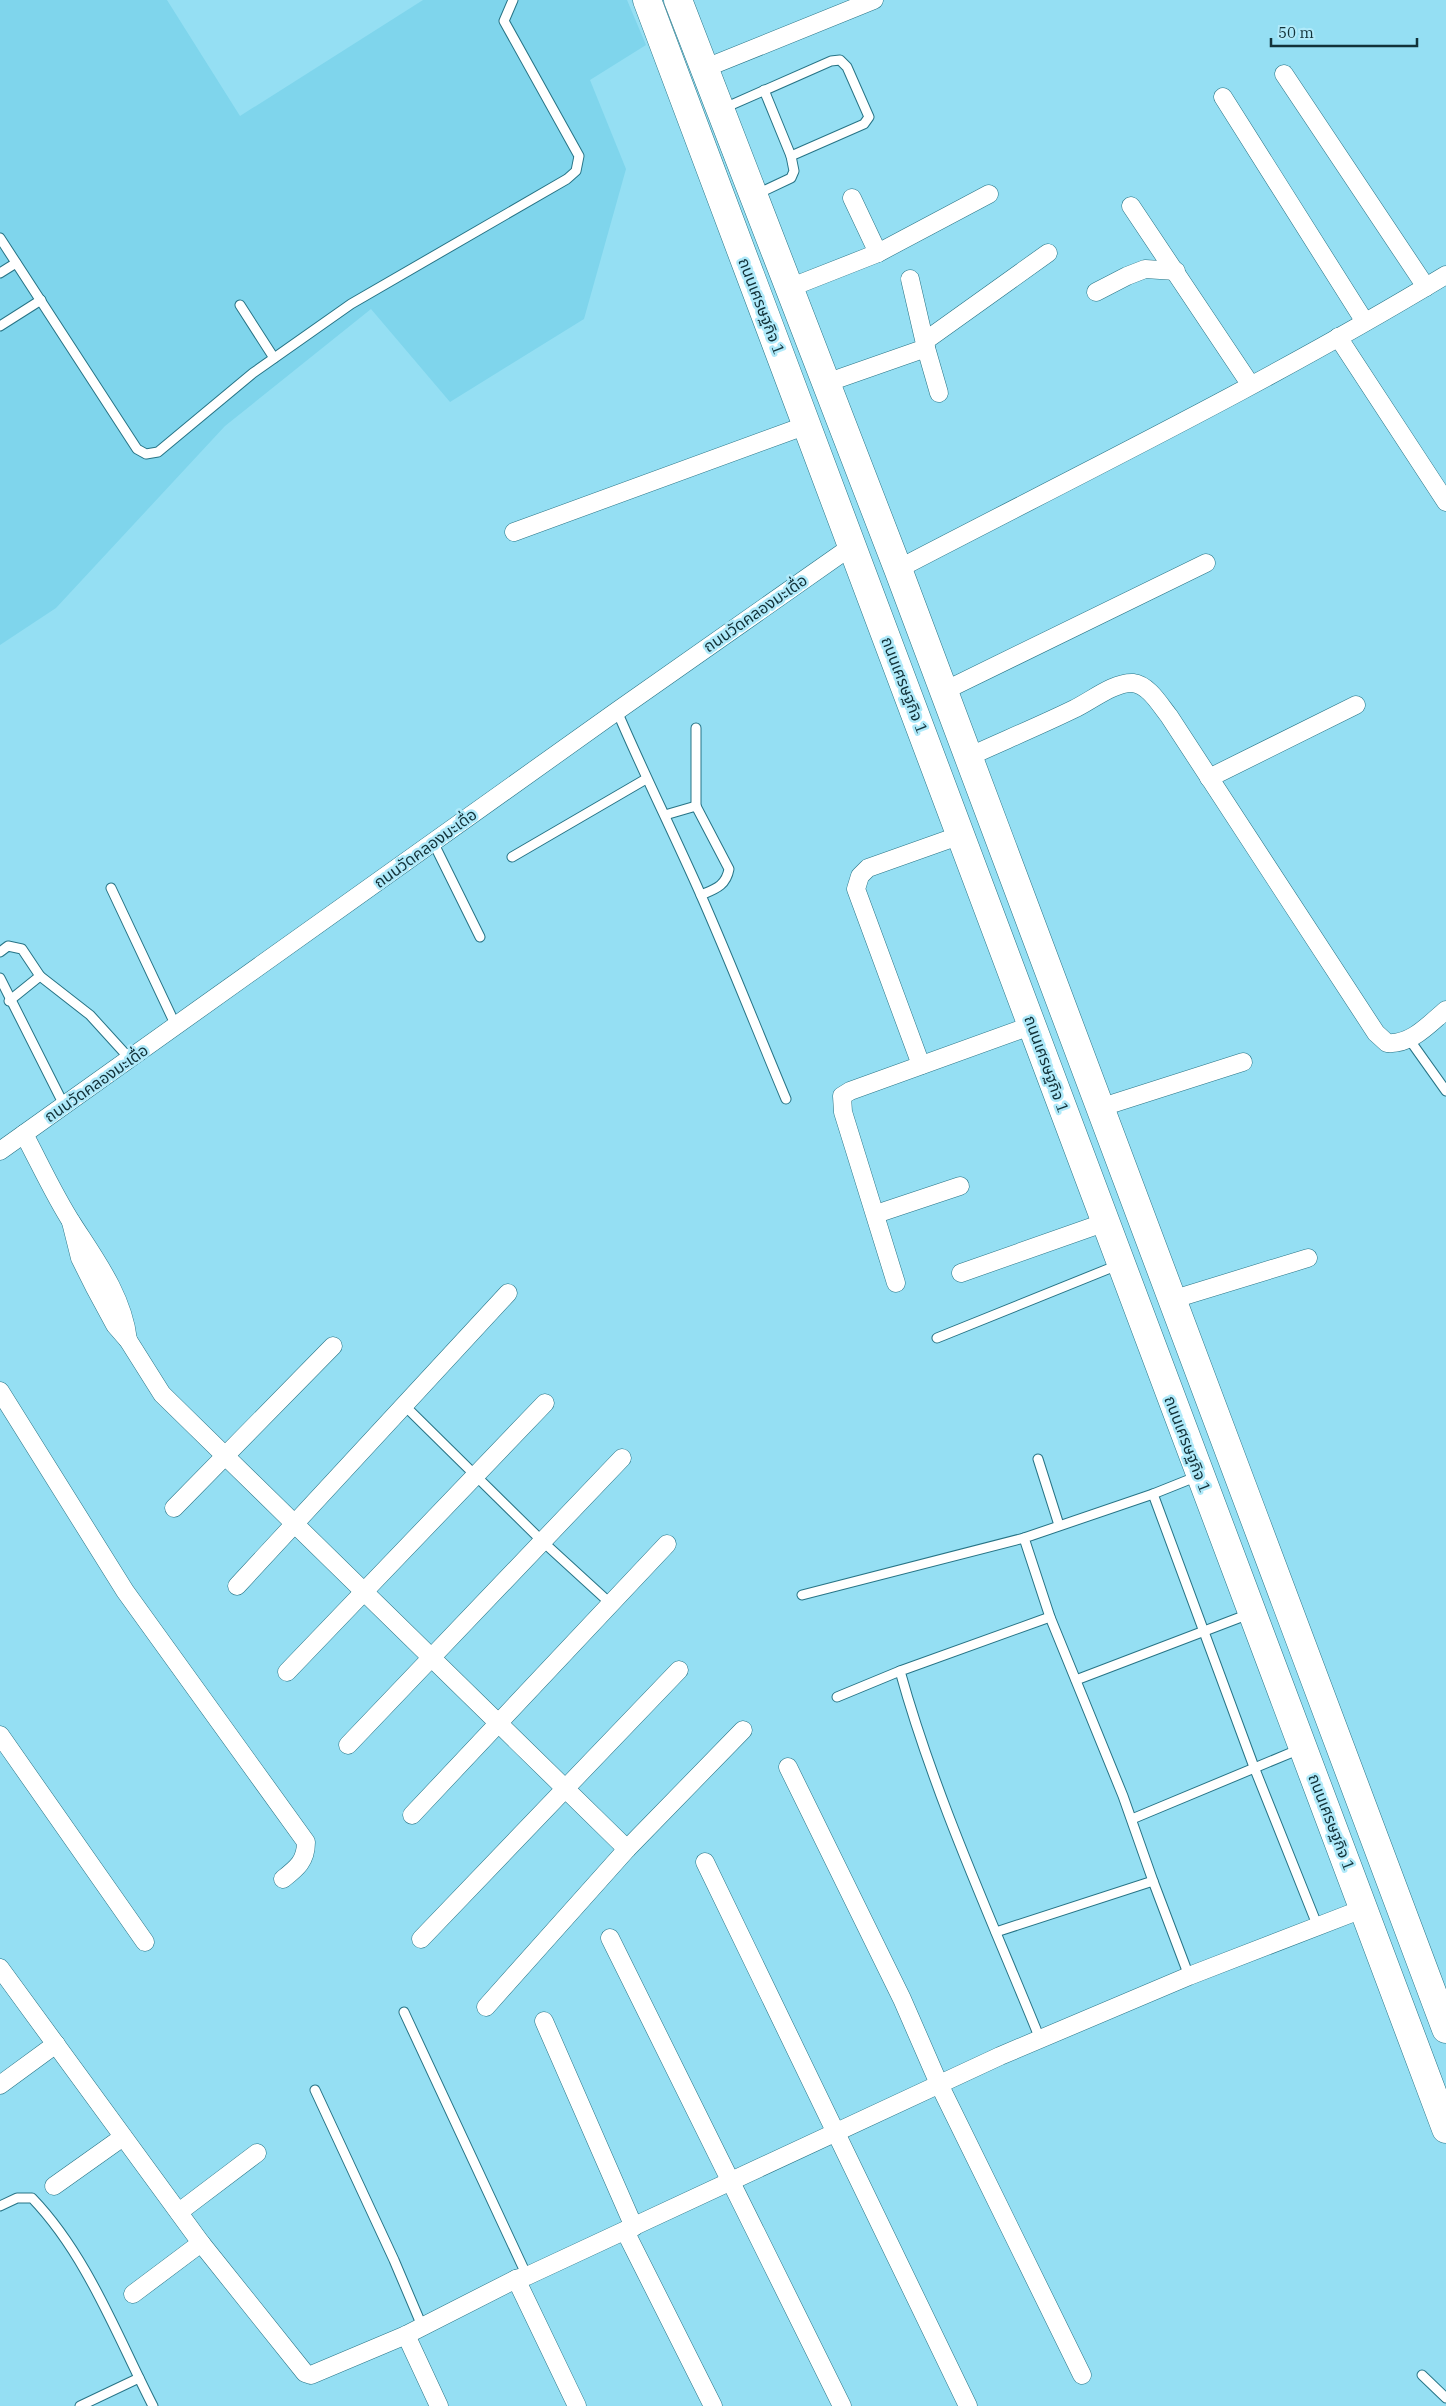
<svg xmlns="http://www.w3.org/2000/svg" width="1446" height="2406" font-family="'IBM Plex Serif','Noto Sans Thai',serif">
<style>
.built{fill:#7fd5ec}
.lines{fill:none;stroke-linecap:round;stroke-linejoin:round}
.service-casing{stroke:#277486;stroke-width:11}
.minor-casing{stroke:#277486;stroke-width:19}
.primary-casing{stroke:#277486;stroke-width:29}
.service{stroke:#fff;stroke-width:9}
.minor{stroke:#fff;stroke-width:18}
.primary{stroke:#fff;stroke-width:28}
.labels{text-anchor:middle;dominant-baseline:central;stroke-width:5;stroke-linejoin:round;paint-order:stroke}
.street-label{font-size:16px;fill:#123239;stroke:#b0eafa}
</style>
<rect width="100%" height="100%" fill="#95dff3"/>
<!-- built -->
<polygon class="built" points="0,0 167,0 240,116 423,0 627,0 646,45 590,80 626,169 584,319 450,402 371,309 225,426 56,608 0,645"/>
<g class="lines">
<defs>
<g id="service">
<polyline points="764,90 791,156"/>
<polyline points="722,109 831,61 840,60 847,67 869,117 864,124 791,156 794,171 791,178 755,195"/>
<polyline points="0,238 137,449 146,454 158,452 253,373 351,304 567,179 576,171 579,156 504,21 513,0"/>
<polyline points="0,273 16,263"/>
<polyline points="240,305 274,358"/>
<polyline points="0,326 41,300"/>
<path d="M617,711C643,772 673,832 700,893C730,961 757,1030 786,1099"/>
<polyline points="696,806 696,728"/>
<path d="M665,815L696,806L729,869C726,886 715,889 701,895"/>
<polyline points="433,842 480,937"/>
<polyline points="512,857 646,779"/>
<polyline points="111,888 176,1026"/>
<polyline points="0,952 8,946 22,949 40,976"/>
<polyline points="0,978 64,1105"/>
<polyline points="9,1001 40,976 90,1015 130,1059"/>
<polyline points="1409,1039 1446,1091"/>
<polyline points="937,1338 1118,1265"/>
<polyline points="404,1405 541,1540 611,1604"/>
<polyline points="1038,1459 1059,1525"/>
<polyline points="1153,1494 1254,1767 1318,1927"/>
<polyline points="802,1595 1024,1538"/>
<polyline points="1076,1680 1249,1614"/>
<polyline points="837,1697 900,1671"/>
<polyline points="1132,1819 1300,1749"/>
<polyline points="1153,1881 1123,1796 1050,1617 1024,1538 1153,1494 1198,1476"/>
<polyline points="996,1932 1153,1881 1189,1976"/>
<polyline points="404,2012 527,2276"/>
<path d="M1040,2039C991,1918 935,1797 900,1671L1050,1617"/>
<polyline points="315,2090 394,2260 422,2326"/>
<path d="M0,2206L17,2198H32C87,2255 117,2336 153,2406"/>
<polyline points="1422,2375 1446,2398"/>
<polyline points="80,2406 139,2378"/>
</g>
<g id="minor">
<polyline points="703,69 874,0"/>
<polyline points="1284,74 1426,287"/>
<polyline points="1223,97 1365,322"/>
<polyline points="852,198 878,253"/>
<polyline points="1131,206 1250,384"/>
<polyline points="789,288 878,253 989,194"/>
<polyline points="1096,292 1127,276 1145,269 1176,271"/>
<polyline points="1338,337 1446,502"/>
<polyline points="925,341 1048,253"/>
<polyline points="926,348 939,393"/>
<polyline points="826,383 926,348 910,279"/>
<polyline points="514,532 807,425"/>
<path d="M898,569C1082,473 1269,382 1446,275"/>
<polyline points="944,691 1206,563"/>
<path d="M968,757C1003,741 1039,726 1074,709C1091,701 1114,682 1133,683C1149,685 1160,705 1169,716L1376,1033L1387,1043C1411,1045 1428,1025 1446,1010"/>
<polyline points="1209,778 1356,705"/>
<polyline points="921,1065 856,889 860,876 868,868 961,835"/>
<polyline points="1099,1108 1243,1062"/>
<path d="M24,1134C40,1164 54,1195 72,1223C95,1259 123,1296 128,1340"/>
<polyline points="0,1151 617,711 852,546"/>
<polyline points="876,1214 960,1186"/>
<polyline points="71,1222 80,1258 95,1288 115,1325 128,1340 162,1394 627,1849"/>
<polyline points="961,1273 1106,1222"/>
<polyline points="896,1283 843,1112 842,1096 850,1091 1033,1025"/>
<polyline points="1171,1300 1308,1258"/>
<path d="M0,1391L125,1591L306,1842C306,1861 297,1868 283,1879"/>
<polyline points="174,1508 333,1346"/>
<polyline points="237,1586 508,1293"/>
<polyline points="287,1672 545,1403"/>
<polyline points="0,1735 145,1942"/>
<polyline points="348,1745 622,1458"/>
<polyline points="788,1767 902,1999 939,2084 1082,2375"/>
<polyline points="412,1815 667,1544"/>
<polyline points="705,1862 968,2406"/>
<polyline points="610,1938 842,2406"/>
<polyline points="421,1939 679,1670"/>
<polyline points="0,1968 201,2243 305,2373 311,2375 406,2335 516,2279 527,2276 1000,2056 1189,1976 1365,1908"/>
<polyline points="486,2007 627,1849 743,1730"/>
<polyline points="544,2021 634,2227"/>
<polyline points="0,2085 56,2044"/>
<polyline points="54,2186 123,2137"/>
<polyline points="179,2212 257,2153"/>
<polyline points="625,2231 713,2406"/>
<polyline points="516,2279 577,2406"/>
<polyline points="133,2294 201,2243"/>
<polyline points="406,2335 439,2406"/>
</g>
<g id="primary">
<polyline points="647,0 1446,2129"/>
<polyline points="678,0 898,569 1446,2029"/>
</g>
</defs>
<!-- service casing -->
<use href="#service" class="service-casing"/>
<!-- minor casing -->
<use href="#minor" class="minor-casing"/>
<!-- primary casing -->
<use href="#primary" class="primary-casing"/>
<!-- service -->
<use href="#service" class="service"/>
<!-- minor -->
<use href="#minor" class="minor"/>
<!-- primary -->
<use href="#primary" class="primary"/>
</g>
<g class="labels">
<!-- street labels -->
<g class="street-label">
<text transform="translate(762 306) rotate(69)">ถนนเศรษฐกิจ 1</text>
<text transform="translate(755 613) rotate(-35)">ถนนวัดคลองมะเดื่อ</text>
<text transform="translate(905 685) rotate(69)">ถนนเศรษฐกิจ 1</text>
<text transform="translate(425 848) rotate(-36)">ถนนวัดคลองมะเดื่อ</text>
<text transform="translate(1047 1064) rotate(70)">ถนนเศรษฐกิจ 1</text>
<text transform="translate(96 1083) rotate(-35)">ถนนวัดคลองมะเดื่อ</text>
<text transform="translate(1188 1444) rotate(69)">ถนนเศรษฐกิจ 1</text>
<text transform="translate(1332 1822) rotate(69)">ถนนเศรษฐกิจ 1</text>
</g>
</g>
<!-- scale -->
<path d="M1271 38v8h146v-8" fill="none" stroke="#123239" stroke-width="2.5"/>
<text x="1278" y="38" font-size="15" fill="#123239" stroke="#b0eafa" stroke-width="4" paint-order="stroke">50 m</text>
</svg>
